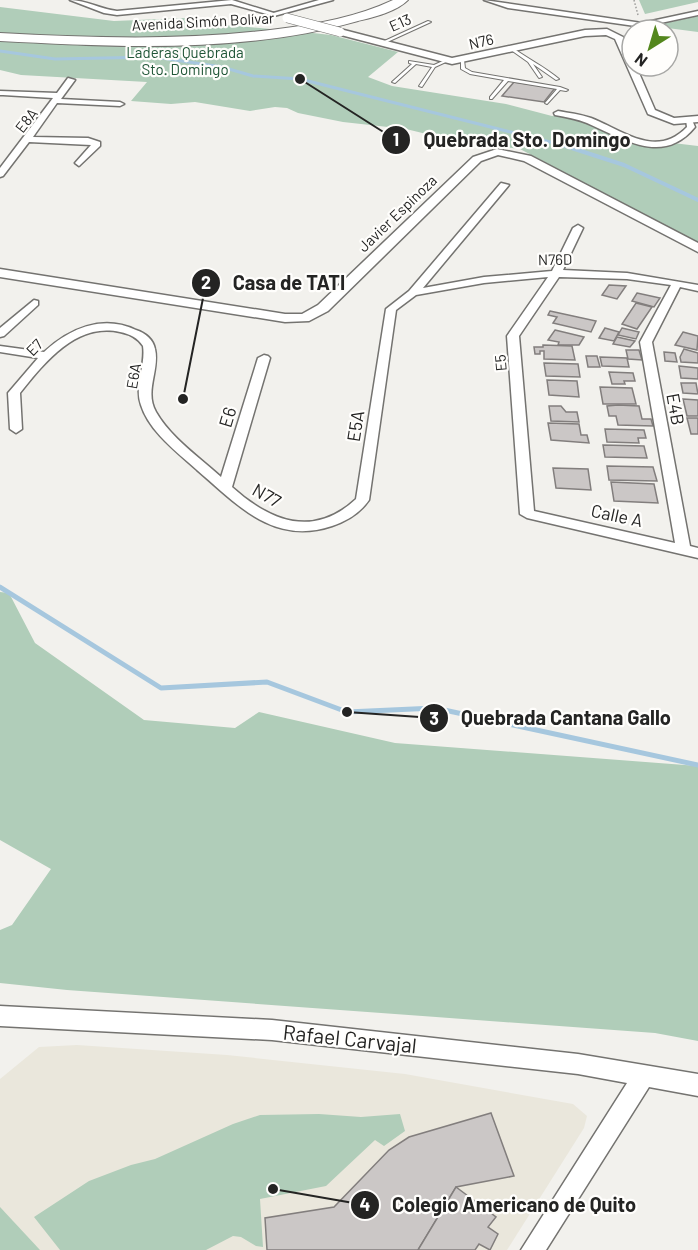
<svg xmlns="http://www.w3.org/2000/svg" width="698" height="1250" font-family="Barlow,sans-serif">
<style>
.built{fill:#eae7dc}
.green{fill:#b0cdb9}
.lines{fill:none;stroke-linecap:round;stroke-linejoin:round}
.stream-far2{stroke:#a6c7de;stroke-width:3}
.stream-far1{stroke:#a6c7de;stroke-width:4}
.stream{stroke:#a6c7de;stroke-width:5}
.building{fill:#cbc7c6;stroke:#827e7d;stroke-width:1.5}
.service-casing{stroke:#747370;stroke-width:2}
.minor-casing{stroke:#747370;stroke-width:3}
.tertiary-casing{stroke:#747370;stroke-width:3}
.trunk-casing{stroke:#747370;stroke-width:2}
.path{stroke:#9e9d9b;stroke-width:1.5;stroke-dasharray:1.5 2;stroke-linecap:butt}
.service{fill:#fff;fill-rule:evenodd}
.minor{fill:#fff;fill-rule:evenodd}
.tertiary{fill:#fff;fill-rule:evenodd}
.trunk{fill:#fff;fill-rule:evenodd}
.tertiary-bridge-casing{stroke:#747370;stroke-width:10;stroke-linecap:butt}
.tertiary-bridge{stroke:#fff;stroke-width:9}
.labels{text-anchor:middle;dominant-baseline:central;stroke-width:4.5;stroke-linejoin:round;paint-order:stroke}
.far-street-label{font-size:15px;fill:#242423;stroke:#fffefc}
.far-park-label{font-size:15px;fill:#1f5536;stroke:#fffefc}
.street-label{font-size:18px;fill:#242423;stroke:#fffefc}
.near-street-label{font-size:21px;fill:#242423;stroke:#fffefc}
.leader{fill:none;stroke:#242423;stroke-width:2}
.callout-dot{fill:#242423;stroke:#fffefc;stroke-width:2}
.mark-label{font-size:18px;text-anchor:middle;font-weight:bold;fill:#fff}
.callout-label{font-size:20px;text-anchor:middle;font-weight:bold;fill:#242423;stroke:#fffefc;stroke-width:4.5;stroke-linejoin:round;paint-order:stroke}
</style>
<rect width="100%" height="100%" fill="#f2f1ed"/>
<!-- built -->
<polygon class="built" points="77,1045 227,1055 405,1074 573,1104 587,1116 584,1128 507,1250 0,1250 0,1079 39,1047"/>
<!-- green -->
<g class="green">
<polygon points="395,0 400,0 359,17 295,31 331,35 398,52 368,77 392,86 506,104 552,116 574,114 606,130 652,146 673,143 698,146 698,243 520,149 451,140 406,129 343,122 298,113 287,108 275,107 250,111 195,102 171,104 131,101 147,82 21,75 0,70 0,7 114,21 186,18 226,25 282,30 345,19 373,11"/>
<polygon points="639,0 698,0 698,2 645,14"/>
<polygon points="698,16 698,32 652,26"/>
<polygon points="0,592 9,593 35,643 144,720 235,728 259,712 395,743 698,766 698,1041 655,1033 67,990 0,983 0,930 12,925 51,869 0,840"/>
<polygon points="319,1114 361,1117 400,1114 405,1131 384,1146 375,1140 326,1186 260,1199 263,1247 256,1246 241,1237 233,1236 206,1250 60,1250 34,1217 89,1181 131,1165 155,1159 233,1124 260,1115"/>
<polygon points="0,1207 40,1250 0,1250"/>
</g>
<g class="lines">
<!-- stream-far2 -->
<polyline class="stream-far2" points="0,51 55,59 155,57 222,67 253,76 300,79 558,144"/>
<!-- stream-far1 -->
<polyline class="stream-far1" points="553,142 624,165 698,200"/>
<!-- stream -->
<polyline class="stream" points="0,587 161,688 267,682 347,712 435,708 698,765"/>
</g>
<!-- building -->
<g class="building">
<polygon points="514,82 555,88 544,102 502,96"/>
<polygon points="609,285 626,286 617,299 602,295"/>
<polygon points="637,293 660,298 654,307 632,301"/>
<polygon points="636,303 652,307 637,329 622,324"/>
<polygon points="550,311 596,321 591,332 553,323 557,317 548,315"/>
<polygon points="605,328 619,332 614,341 599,338"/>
<polygon points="622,328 639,332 636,339 618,335"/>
<polygon points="555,330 584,337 579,345 558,345 559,342 548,340"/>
<polygon points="683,332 698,336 697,350 675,345"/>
<polygon points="617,337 635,341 630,347 613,344"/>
<polygon points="543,345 572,346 575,360 544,359 544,351 540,351 540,354 535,354 534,347 543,347"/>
<polygon points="684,349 698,353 698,363 681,362 680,357"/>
<polygon points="626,350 639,350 642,360 628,359"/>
<polygon points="664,352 675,353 677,362 665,361"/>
<polygon points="586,356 597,356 600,367 588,367"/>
<polygon points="600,357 627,358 629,367 602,366"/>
<polygon points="544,363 578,364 580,377 546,376"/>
<polygon points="679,366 698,368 698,379 681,378"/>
<polygon points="609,372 633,373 635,381 624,381 625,384 612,384"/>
<polygon points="547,380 577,381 579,397 549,395"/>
<polygon points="681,383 696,383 698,394 683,393"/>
<polygon points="600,387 632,388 636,404 603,404"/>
<polygon points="683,399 698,400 698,416 687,416"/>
<polygon points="618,405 639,406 642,419 651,419 653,426 618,425 616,416 609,416 607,406"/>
<polygon points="549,406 561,406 566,412 577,412 579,422 551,421"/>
<polygon points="687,418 698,418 698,434 691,434"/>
<polygon points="548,423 579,424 581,435 587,435 589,443 551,440"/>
<polygon points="605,429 644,430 646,438 638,438 639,443 607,442"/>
<polygon points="603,445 644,446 647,458 605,457"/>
<polygon points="607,466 653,467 657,481 609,480"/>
<polygon points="553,468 588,469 591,490 556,488"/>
<polygon points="611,482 654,484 658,503 614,501"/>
<polygon points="491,1113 514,1176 456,1187 418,1250 267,1250 265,1218 334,1207 389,1150 409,1137"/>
<polygon points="456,1187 496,1217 488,1227 498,1234 490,1250 479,1244 475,1250 418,1250"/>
</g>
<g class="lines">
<defs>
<g id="service">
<polygon points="428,21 431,22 383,44 380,43"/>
<path d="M511,48H513C528,59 545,67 559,79L556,80L533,64L542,77L539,78L528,62L511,50Z"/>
<polygon points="461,59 464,60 465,68 472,72 560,87 568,90 566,91 560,90 547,104 545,103 557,89 508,81 492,99 490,99 490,97 504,80 470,74 461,69"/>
<polygon points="445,60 448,61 435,67 422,87 419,86 432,67 416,64 395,83 392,82 412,64 409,63 409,61 434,65"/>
</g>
<g id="minor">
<path d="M70,0C86,0 100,9 117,11L232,0L277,14L274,16L231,4L117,15L104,13Z"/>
<polygon points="484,0 642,23 698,11 698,15 642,27 508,8"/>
<polygon points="68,78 75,80 61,99 120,102 124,104 120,106 57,103 33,137 88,138 100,142 100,146 79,166 75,163 91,145 29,142 3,176 0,177 0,168 53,98 3,95 0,95 0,91 57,93"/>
<path d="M558,111C569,113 580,114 591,118C624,131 656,159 687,127L686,120H692L695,127C663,166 624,139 587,123C577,119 566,117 555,115L554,113Z"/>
<path d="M501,183L509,185L423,288L484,277L552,271L573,228L578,225L583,228L563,270L627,273L698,285V291L680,287L652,342L690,546L698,548V558L527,518L520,514L507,336L548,277L484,283L416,295L396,310L369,500C360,513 347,521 332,526C273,546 237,504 197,470C177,452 149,431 141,405C134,386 146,365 143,346C138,338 130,334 120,332C76,322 44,363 20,393L22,429L16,433L10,429L8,393L38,358L0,352V346L44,352C69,329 102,314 136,330C145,333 153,339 155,349C160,370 144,391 156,412C171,438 199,457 221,477L258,358L264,355L268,356L270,358L232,487C270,521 313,539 356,499L386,309L409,291ZM559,277L627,279L671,285L640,342L675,543L534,511L519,336Z"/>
<polygon points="34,300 38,301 38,305 4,336 0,337 0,328"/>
<polygon points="0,1006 272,1020 578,1054 698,1074 698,1096 649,1087 546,1250 521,1250 627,1083 578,1074 272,1040 0,1026"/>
</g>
<g id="tertiary">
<polygon points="319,0 333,0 274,16 270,14"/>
<polygon points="340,29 452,58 585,30 607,29 623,37 632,57 632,66 636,66 655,110 674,118 698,116 698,122 674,124 648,114 615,39 606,35 585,36 452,64 337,34 336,32"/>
<polygon points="497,149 531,156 698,243 698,252 524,161 498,155 481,161 328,311 309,321 285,322 0,277 0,269 285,314 302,314 318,305 473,157"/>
</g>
<path id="trunk" d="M393,0H408C396,12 374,17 358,21C243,54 118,47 0,41V33C93,38 186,41 278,29C318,24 357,17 393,0Z"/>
</defs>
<!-- service casing -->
<use href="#service" class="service-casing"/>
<!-- minor casing -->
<use href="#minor" class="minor-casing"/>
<!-- tertiary casing -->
<use href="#tertiary" class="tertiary-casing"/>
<!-- trunk casing -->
<use href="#trunk" class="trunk-casing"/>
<!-- path -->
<polyline class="path" points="634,0 638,15"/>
<!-- service -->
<use href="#service" class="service"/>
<!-- minor -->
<use href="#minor" class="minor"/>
<!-- tertiary -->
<use href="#tertiary" class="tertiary"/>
<!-- trunk -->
<use href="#trunk" class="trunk"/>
<defs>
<polyline id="tertiary-bridge" points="287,18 340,32"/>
</defs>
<!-- tertiary-bridge casing -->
<use href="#tertiary-bridge" class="tertiary-bridge-casing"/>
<!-- tertiary-bridge -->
<use href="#tertiary-bridge" class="tertiary-bridge"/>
</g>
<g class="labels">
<!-- far-street labels -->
<g class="far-street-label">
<text transform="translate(203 21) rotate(-3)">Avenida Simón Bolívar</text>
<text transform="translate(400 22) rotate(-24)">E13</text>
<text transform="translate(481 41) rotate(-13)">N76</text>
<text transform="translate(26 120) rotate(-52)">E8A</text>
<text transform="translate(397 213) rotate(-44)">Javier Espinoza</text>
<text transform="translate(555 259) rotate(-1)">N76D</text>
<text transform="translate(34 347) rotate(-46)">E7</text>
<text transform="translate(500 363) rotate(-95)">E5</text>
<text transform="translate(133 376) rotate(-80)">E6A</text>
</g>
<!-- far-park labels -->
<g class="far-park-label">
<text x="185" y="52">Laderas Quebrada<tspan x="185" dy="17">Sto. Domingo</tspan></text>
</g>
<!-- street labels -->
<g class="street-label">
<text transform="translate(676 409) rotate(80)">E4B</text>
<text transform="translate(227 417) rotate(-73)">E6</text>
<text transform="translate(355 426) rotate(-81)">E5A</text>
<text transform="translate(267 495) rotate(30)">N77</text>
<text transform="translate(617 515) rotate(12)">Calle A</text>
</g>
<!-- near-street labels -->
<g class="near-street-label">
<text transform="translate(350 1038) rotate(6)">Rafael Carvajal</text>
</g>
</g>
<!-- callouts -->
<path class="leader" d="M300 79L396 140M183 399L206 283M347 712L434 718M273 1189L365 1205"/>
<g class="callout-dot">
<circle cx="300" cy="79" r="6"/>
<circle cx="183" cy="399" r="6"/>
<circle cx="347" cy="712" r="6"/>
<circle cx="273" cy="1189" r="6"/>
<circle cx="396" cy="140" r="15"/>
<circle cx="206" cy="283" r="15"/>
<circle cx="434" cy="718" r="15"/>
<circle cx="365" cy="1205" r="15"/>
</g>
<g class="mark-label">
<text x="396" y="146">1</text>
<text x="206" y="289">2</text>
<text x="434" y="725">3</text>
<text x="365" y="1211">4</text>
</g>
<g class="callout-label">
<text x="527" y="147">Quebrada Sto. Domingo</text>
<text x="289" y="290">Casa de TATI</text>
<text x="566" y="725">Quebrada Cantana Gallo</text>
<text x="514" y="1212">Colegio Americano de Quito</text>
</g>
<!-- north arrow -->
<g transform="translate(650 48) rotate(217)"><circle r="28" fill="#fffefc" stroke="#a7a7a5" stroke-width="1.5"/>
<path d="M0-4.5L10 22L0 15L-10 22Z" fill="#54871d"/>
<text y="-9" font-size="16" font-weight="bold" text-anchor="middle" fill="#242423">N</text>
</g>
</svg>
